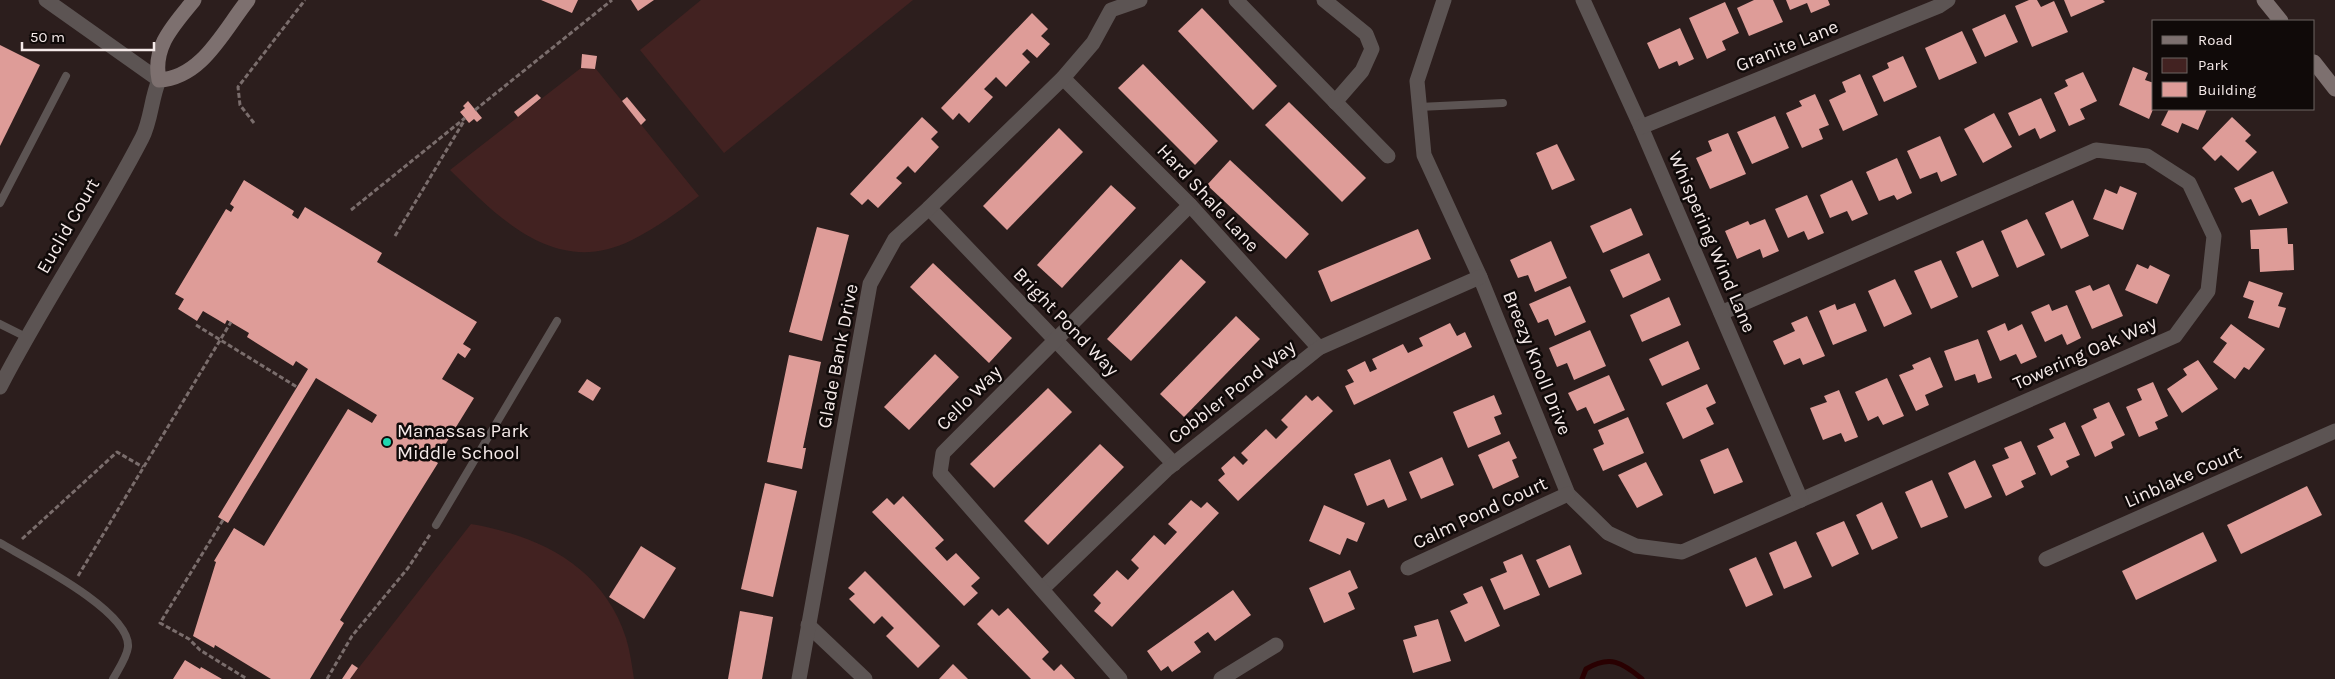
<svg xmlns="http://www.w3.org/2000/svg" width="2335" height="679" font-family="Karla,sans-serif">
<style>
.green{fill:#422221}
.lines{fill:none;stroke-linecap:round;stroke-linejoin:round}
.stream{stroke:#290001;stroke-width:5}
.building{fill:#de9c98}
.path{stroke:#7a6d6c;stroke-width:3;stroke-dasharray:5 2.5;stroke-linecap:butt}
.lane{stroke:#5c5453;stroke-width:8}
.street{stroke:#5c5453;stroke-width:15}
.secondary{stroke:#7d706f;stroke-width:15}
.poi-dot{fill:#21d5af;stroke:#100a09;stroke-width:2}
.labels{text-anchor:middle;dominant-baseline:central;stroke-width:5;stroke-linejoin:round;paint-order:stroke}
.street-label{font-size:19px;fill:#f5eae9;stroke:#100a09}
.poi-label{font-size:19px;fill:#f5eae9;stroke:#100a09;text-anchor:start}
</style>
<rect width="100%" height="100%" fill="#2c1e1d"/>
<!-- green -->
<g class="green">
<polygon points="701,0 913,0 724,153 640,50"/>
<path d="M581,68L596,69L699,196C678,212 656,228 632,240C556,278 500,219 450,170Z"/>
<path d="M471,524C540,536 603,567 626,638C630,651 632,666 634,679H350Z"/>
</g>
<g class="lines">
<!-- stream -->
<path class="stream" d="M1582,679L1586,669C1610,655 1622,662 1642,679"/>
</g>
<!-- building -->
<g class="building">
<polygon points="541,0 578,0 572,13"/>
<polygon points="631,0 654,0 638,11"/>
<polygon points="1754,0 1773,0 1783,22 1749,36 1737,8"/>
<polygon points="1786,0 1828,0 1830,5 1811,13 1807,3 1790,10"/>
<polygon points="2029,0 2037,0 2041,7 2054,1 2068,32 2032,47 2015,6"/>
<polygon points="2064,0 2103,0 2105,2 2071,17"/>
<polygon points="1725,2 1739,33 1722,41 1726,50 1707,59 1689,18"/>
<polygon points="1202,8 1277,86 1253,110 1178,31"/>
<polygon points="1032,13 1048,29 1041,36 1050,44 1037,58 1027,49 1022,54 1030,62 1006,87 996,77 984,89 993,97 969,123 959,113 953,120 941,108"/>
<polygon points="2005,14 2018,42 1985,57 1972,29"/>
<polygon points="1680,28 1694,59 1679,66 1677,61 1659,69 1647,43"/>
<polygon points="1962,31 1977,63 1939,80 1925,48"/>
<polygon points="0,45 40,65 0,146"/>
<polygon points="582,54 597,56 595,69 581,68"/>
<polygon points="1903,56 1917,87 1884,102 1872,76 1889,68 1887,63"/>
<polygon points="1143,64 1218,141 1195,165 1118,88"/>
<polygon points="2133,67 2148,73 2145,80 2154,83 2154,107 2149,119 2119,105"/>
<polygon points="2083,72 2097,101 2080,109 2085,119 2069,126 2054,93 2068,86 2065,80"/>
<polygon points="1860,74 1878,115 1843,131 1829,100 1846,92 1842,82"/>
<polygon points="537,94 541,98 518,117 514,112"/>
<polygon points="1815,94 1829,125 1819,129 1823,139 1802,148 1786,113 1802,106 1799,101"/>
<polygon points="627,97 646,120 641,125 622,101"/>
<polygon points="2041,98 2056,131 2040,139 2035,128 2019,136 2008,113"/>
<polygon points="468,101 482,118 477,122 474,119 469,123 460,112 465,108 463,106"/>
<polygon points="1289,102 1366,178 1342,202 1265,125"/>
<polygon points="2169,109 2207,109 2198,130 2182,123 2178,133 2161,125"/>
<polygon points="1994,113 2012,147 1983,163 1964,129"/>
<polygon points="1775,116 1789,148 1752,164 1737,132"/>
<polygon points="922,117 938,132 931,139 939,147 915,173 908,166 896,178 902,183 878,208 868,199 862,205 850,194"/>
<polygon points="2232,117 2251,135 2245,141 2257,152 2238,171 2221,155 2215,161 2202,148"/>
<polygon points="1059,128 1083,152 1007,230 983,206"/>
<polygon points="1728,133 1746,174 1710,189 1696,158 1712,151 1708,141"/>
<polygon points="1940,136 1957,175 1941,182 1937,172 1920,179 1907,151"/>
<polygon points="1557,144 1575,180 1552,190 1536,153"/>
<polygon points="1897,158 1912,193 1897,200 1894,195 1879,201 1866,172"/>
<polygon points="1230,160 1309,234 1286,259 1207,185"/>
<polygon points="2273,171 2288,203 2259,216 2251,199 2242,203 2234,188"/>
<polygon points="244,180 294,211 292,215 298,219 305,207 382,253 377,262 477,322 463,344 471,349 465,358 458,353 442,379 474,398 435,461 438,463 340,620 344,623 310,679 271,679 215,645 214,648 193,636 216,562 214,561 234,528 264,546 348,409 372,423 377,415 316,378 228,523 218,517 308,369 296,361 293,366 247,337 249,333 227,320 225,324 203,311 197,321 178,309 184,299 175,294 226,209 231,212 234,207 230,204"/>
<polygon points="1852,180 1868,214 1852,221 1847,211 1830,218 1820,195"/>
<polygon points="1111,185 1136,208 1062,288 1037,265"/>
<polygon points="2120,186 2137,193 2123,230 2093,219 2105,189 2117,194"/>
<polygon points="1807,195 1824,233 1808,240 1804,231 1788,238 1775,209"/>
<polygon points="2073,200 2089,236 2061,249 2045,213"/>
<polygon points="1631,208 1643,235 1603,253 1590,226"/>
<polygon points="1765,219 1779,251 1763,258 1760,249 1737,259 1725,231 1748,221 1750,225"/>
<polygon points="2027,219 2045,255 2017,268 2001,231"/>
<polygon points="817,227 849,235 822,341 789,332"/>
<polygon points="2287,228 2288,244 2293,244 2294,270 2260,272 2259,249 2251,249 2250,230"/>
<polygon points="1418,229 1431,259 1331,302 1318,271"/>
<polygon points="1983,240 1999,276 1972,288 1956,252"/>
<polygon points="1551,241 1567,278 1535,292 1528,275 1518,278 1510,260"/>
<polygon points="1649,253 1661,280 1623,298 1610,270"/>
<polygon points="1181,259 1206,282 1131,361 1107,339"/>
<polygon points="1941,260 1958,297 1931,309 1914,271"/>
<polygon points="933,263 1012,338 989,363 910,287"/>
<polygon points="2137,264 2148,269 2150,265 2170,275 2157,304 2125,290"/>
<polygon points="1895,279 1912,314 1884,327 1868,291"/>
<polygon points="2249,281 2283,293 2278,306 2286,308 2279,328 2248,318 2254,301 2243,297"/>
<polygon points="2109,284 2123,316 2092,329 2075,291 2090,285 2093,291"/>
<polygon points="1570,286 1586,322 1555,336 1548,319 1538,323 1529,304"/>
<polygon points="1669,297 1681,325 1642,342 1630,315"/>
<polygon points="1855,303 1867,331 1833,345 1819,311 1835,304 1837,310"/>
<polygon points="2049,304 2052,311 2067,305 2081,338 2067,345 2062,334 2045,342 2031,312"/>
<polygon points="1236,316 1260,339 1184,417 1160,394"/>
<polygon points="1807,316 1825,356 1803,365 1800,358 1784,365 1773,341 1795,331 1791,323"/>
<polygon points="1450,323 1457,336 1465,332 1472,347 1354,405 1345,386 1354,382 1347,370 1365,361 1370,372 1377,369 1372,359 1403,344 1408,353 1423,346 1419,338"/>
<polygon points="2005,323 2008,331 2022,324 2037,357 2021,364 2016,354 2000,361 1987,331"/>
<polygon points="2231,324 2265,349 2249,370 2244,367 2235,379 2213,362 2227,343 2220,338"/>
<polygon points="1590,330 1606,366 1574,380 1567,363 1557,367 1549,348"/>
<polygon points="1978,339 1992,378 1978,383 1975,374 1955,381 1944,351"/>
<polygon points="1688,341 1700,369 1662,386 1649,359"/>
<polygon points="935,354 959,377 909,430 884,407"/>
<polygon points="789,355 821,362 803,448 806,448 802,469 767,462"/>
<polygon points="1930,357 1943,387 1925,395 1929,405 1916,411 1899,375 1914,369 1912,365"/>
<polygon points="2198,360 2218,389 2182,413 2167,389 2187,375 2183,369"/>
<polygon points="1609,375 1625,410 1594,424 1586,407 1577,411 1568,393"/>
<polygon points="1887,378 1904,416 1883,425 1878,416 1868,421 1855,392"/>
<polygon points="587,379 601,388 593,401 578,392"/>
<polygon points="2153,382 2168,416 2155,422 2158,429 2139,437 2126,407 2142,400 2137,389"/>
<polygon points="1707,384 1716,403 1706,408 1714,424 1683,439 1666,403"/>
<polygon points="1048,388 1072,412 994,488 970,464"/>
<polygon points="1839,390 1858,437 1845,442 1841,433 1823,440 1810,408 1827,402 1824,396"/>
<polygon points="1306,395 1312,401 1318,396 1333,411 1238,501 1218,480 1225,474 1221,468 1234,456 1243,465 1248,460 1241,453 1266,429 1276,439 1288,427 1281,420"/>
<polygon points="1494,395 1502,414 1494,417 1501,434 1468,448 1453,412"/>
<polygon points="2109,402 2125,435 2111,442 2113,448 2095,457 2081,426 2097,418 2093,409"/>
<polygon points="1628,417 1644,453 1603,471 1593,449 1604,444 1598,430"/>
<polygon points="2065,422 2080,455 2066,461 2069,467 2051,476 2037,446 2054,438 2049,429"/>
<polygon points="1509,441 1517,458 1512,460 1519,477 1493,489 1478,455"/>
<polygon points="2021,441 2036,474 2021,481 2024,487 2006,496 1992,465 2009,458 2004,448"/>
<polygon points="1100,444 1124,467 1048,545 1024,521"/>
<polygon points="1728,448 1743,482 1714,494 1700,460"/>
<polygon points="1442,457 1454,485 1421,499 1409,472"/>
<polygon points="1390,459 1407,500 1388,508 1384,499 1367,506 1354,474"/>
<polygon points="1975,460 1992,497 1965,509 1948,473"/>
<polygon points="1646,462 1663,495 1637,508 1618,475"/>
<polygon points="1932,480 1948,517 1921,528 1905,492"/>
<polygon points="765,483 797,491 773,597 741,589"/>
<polygon points="2307,486 2322,515 2241,554 2227,525"/>
<polygon points="903,496 944,540 935,548 947,561 956,553 980,578 971,586 978,593 964,606 872,512 887,498 894,505"/>
<polygon points="1191,500 1201,508 1207,502 1219,513 1112,627 1094,611 1101,603 1093,595 1117,570 1128,580 1139,568 1131,560 1154,535 1165,545 1177,532 1168,524"/>
<polygon points="1882,502 1898,538 1872,550 1856,515"/>
<polygon points="1324,505 1365,523 1357,542 1347,538 1340,555 1309,541"/>
<polygon points="1844,521 1859,554 1832,567 1816,533"/>
<polygon points="2203,532 2217,561 2136,600 2122,571"/>
<polygon points="1796,541 1812,577 1784,589 1769,553"/>
<polygon points="1570,545 1582,574 1549,588 1536,560"/>
<polygon points="641,546 676,568 644,619 609,597"/>
<polygon points="1522,554 1540,595 1504,610 1490,579 1507,572 1503,562"/>
<polygon points="1756,557 1773,595 1746,607 1729,569"/>
<polygon points="1350,570 1358,588 1348,593 1355,609 1324,623 1309,588"/>
<polygon points="865,571 940,646 918,668 886,636 894,628 882,616 874,624 849,599 855,594 848,588"/>
<polygon points="1482,586 1500,626 1465,642 1450,611 1468,603 1463,594"/>
<polygon points="1233,590 1251,615 1215,641 1208,632 1194,642 1201,652 1172,672 1168,666 1161,671 1147,651"/>
<polygon points="1008,608 1049,652 1042,659 1054,671 1061,664 1075,679 1031,679 977,624 992,609 999,616"/>
<polygon points="740,611 773,617 762,679 728,679"/>
<polygon points="1438,619 1451,661 1413,673 1403,640 1417,636 1414,626"/>
<polygon points="185,660 200,669 201,667 222,679 173,679"/>
<polygon points="352,664 358,668 350,679 342,679"/>
<polygon points="953,664 968,679 939,679"/>
</g>
<g class="lines">
<!-- path -->
<g class="path">
<polyline points="475,110 612,0"/>
<polyline points="254,123 240,105 238,87 305,0"/>
<polyline points="351,210 465,118"/>
<polyline points="395,236 464,121"/>
<polyline points="196,325 297,387"/>
<polyline points="223,520 160,623 189,639 200,650 247,679"/>
<polyline points="22,539 117,452 143,467"/>
<polyline points="78,576 231,322"/>
<polyline points="327,679 352,636 408,568 431,533"/>
</g>
<!-- lane -->
<g class="lane">
<polyline points="1419,107 1503,103"/>
<polyline points="0,203 66,76"/>
<polyline points="0,324 26,337"/>
<polyline points="436,525 557,321"/>
<path d="M0,543C29,560 131,611 128,647C127,657 118,670 113,679"/>
</g>
<!-- street -->
<g class="street">
<polyline points="1236,0 1388,156"/>
<polyline points="1324,0 1366,34 1372,49 1362,71 1335,102"/>
<polyline points="1444,0 1417,81 1424,155 1480,277 1568,494 1608,533 1636,546 1682,552 2175,336 2208,291 2214,236 2189,183 2147,156 2096,150 1721,313"/>
<polyline points="1583,0 1641,127 1801,500"/>
<polyline points="1063,78 1190,205 1319,348"/>
<polyline points="1641,127 1939,6 1948,0"/>
<polyline points="929,208 1174,464"/>
<path d="M0,387C44,302 98,223 142,138C151,121 151,99 159,80L46,0"/>
<polyline points="2046,559 2335,431"/>
<polyline points="1408,568 1568,494"/>
<polyline points="1042,589 1166,470 1319,348 1480,277"/>
<polyline points="808,625 865,679"/>
<polyline points="799,679 870,284 895,239 929,208 1063,78 1093,43 1111,10 1140,0"/>
<polyline points="1120,679 940,473 943,453 1190,205"/>
<polyline points="1221,679 1276,645"/>
</g>
<!-- secondary -->
<g class="secondary">
<path d="M194,0C174,25 152,46 159,80C202,78 224,30 248,0"/>
<polyline points="2264,0 2281,21"/>
<polyline points="2314,62 2335,89"/>
</g>
</g>
<!-- markers -->
<circle class="poi-dot" cx="387" cy="442" r="5"/>
<g class="labels">
<!-- street labels -->
<g class="street-label">
<text transform="translate(1787 46) rotate(-22)">Granite Lane</text>
<text transform="translate(1208 198) rotate(47)">Hard Shale Lane</text>
<text transform="translate(68 226) rotate(-60)">Euclid Court</text>
<text transform="translate(1712 242) rotate(67)">Whispering Wind Lane</text>
<text transform="translate(1066 322) rotate(46)">Bright Pond Way</text>
<text transform="translate(2085 353) rotate(-24)">Towering Oak Way</text>
<text transform="translate(838 356) rotate(-79)">Glade Bank Drive</text>
<text transform="translate(1537 363) rotate(68)">Breezy Knoll Drive</text>
<text transform="translate(1232 392) rotate(-38)">Cobbler Pond Way</text>
<text transform="translate(969 398) rotate(-45)">Cello Way</text>
<text transform="translate(2183 477) rotate(-24)">Linblake Court</text>
<text transform="translate(1480 513) rotate(-25)">Calm Pond Court</text>
</g>
<!-- poi labels -->
<g class="poi-label">
<text x="397" y="431">Manassas Park<tspan x="397" dy="22">Middle School</tspan></text>
</g>
</g>
<!-- legend -->
<rect x="2152" y="20" width="162" height="90" fill="#100a09" stroke="#6c6463"/>
<rect x="2162" y="36" width="25" height="8" fill="#7d706f" stroke="#6c6463"/>
<text x="2198" y="45" font-size="15" fill="#f5eae9">Road</text>
<rect x="2162" y="58" width="25" height="15" fill="#422221" stroke="#6c6463"/>
<text x="2198" y="70" font-size="15" fill="#f5eae9">Park</text>
<rect x="2162" y="82" width="25" height="15" fill="#de9c98" stroke="#6c6463"/>
<text x="2198" y="95" font-size="15" fill="#f5eae9">Building</text>
<!-- scale -->
<path d="M22 42v8h132v-8" fill="none" stroke="#f5eae9" stroke-width="2.5"/>
<text x="30" y="42" font-size="15" fill="#f5eae9" stroke="#100a09" stroke-width="4" paint-order="stroke">50 m</text>
</svg>
